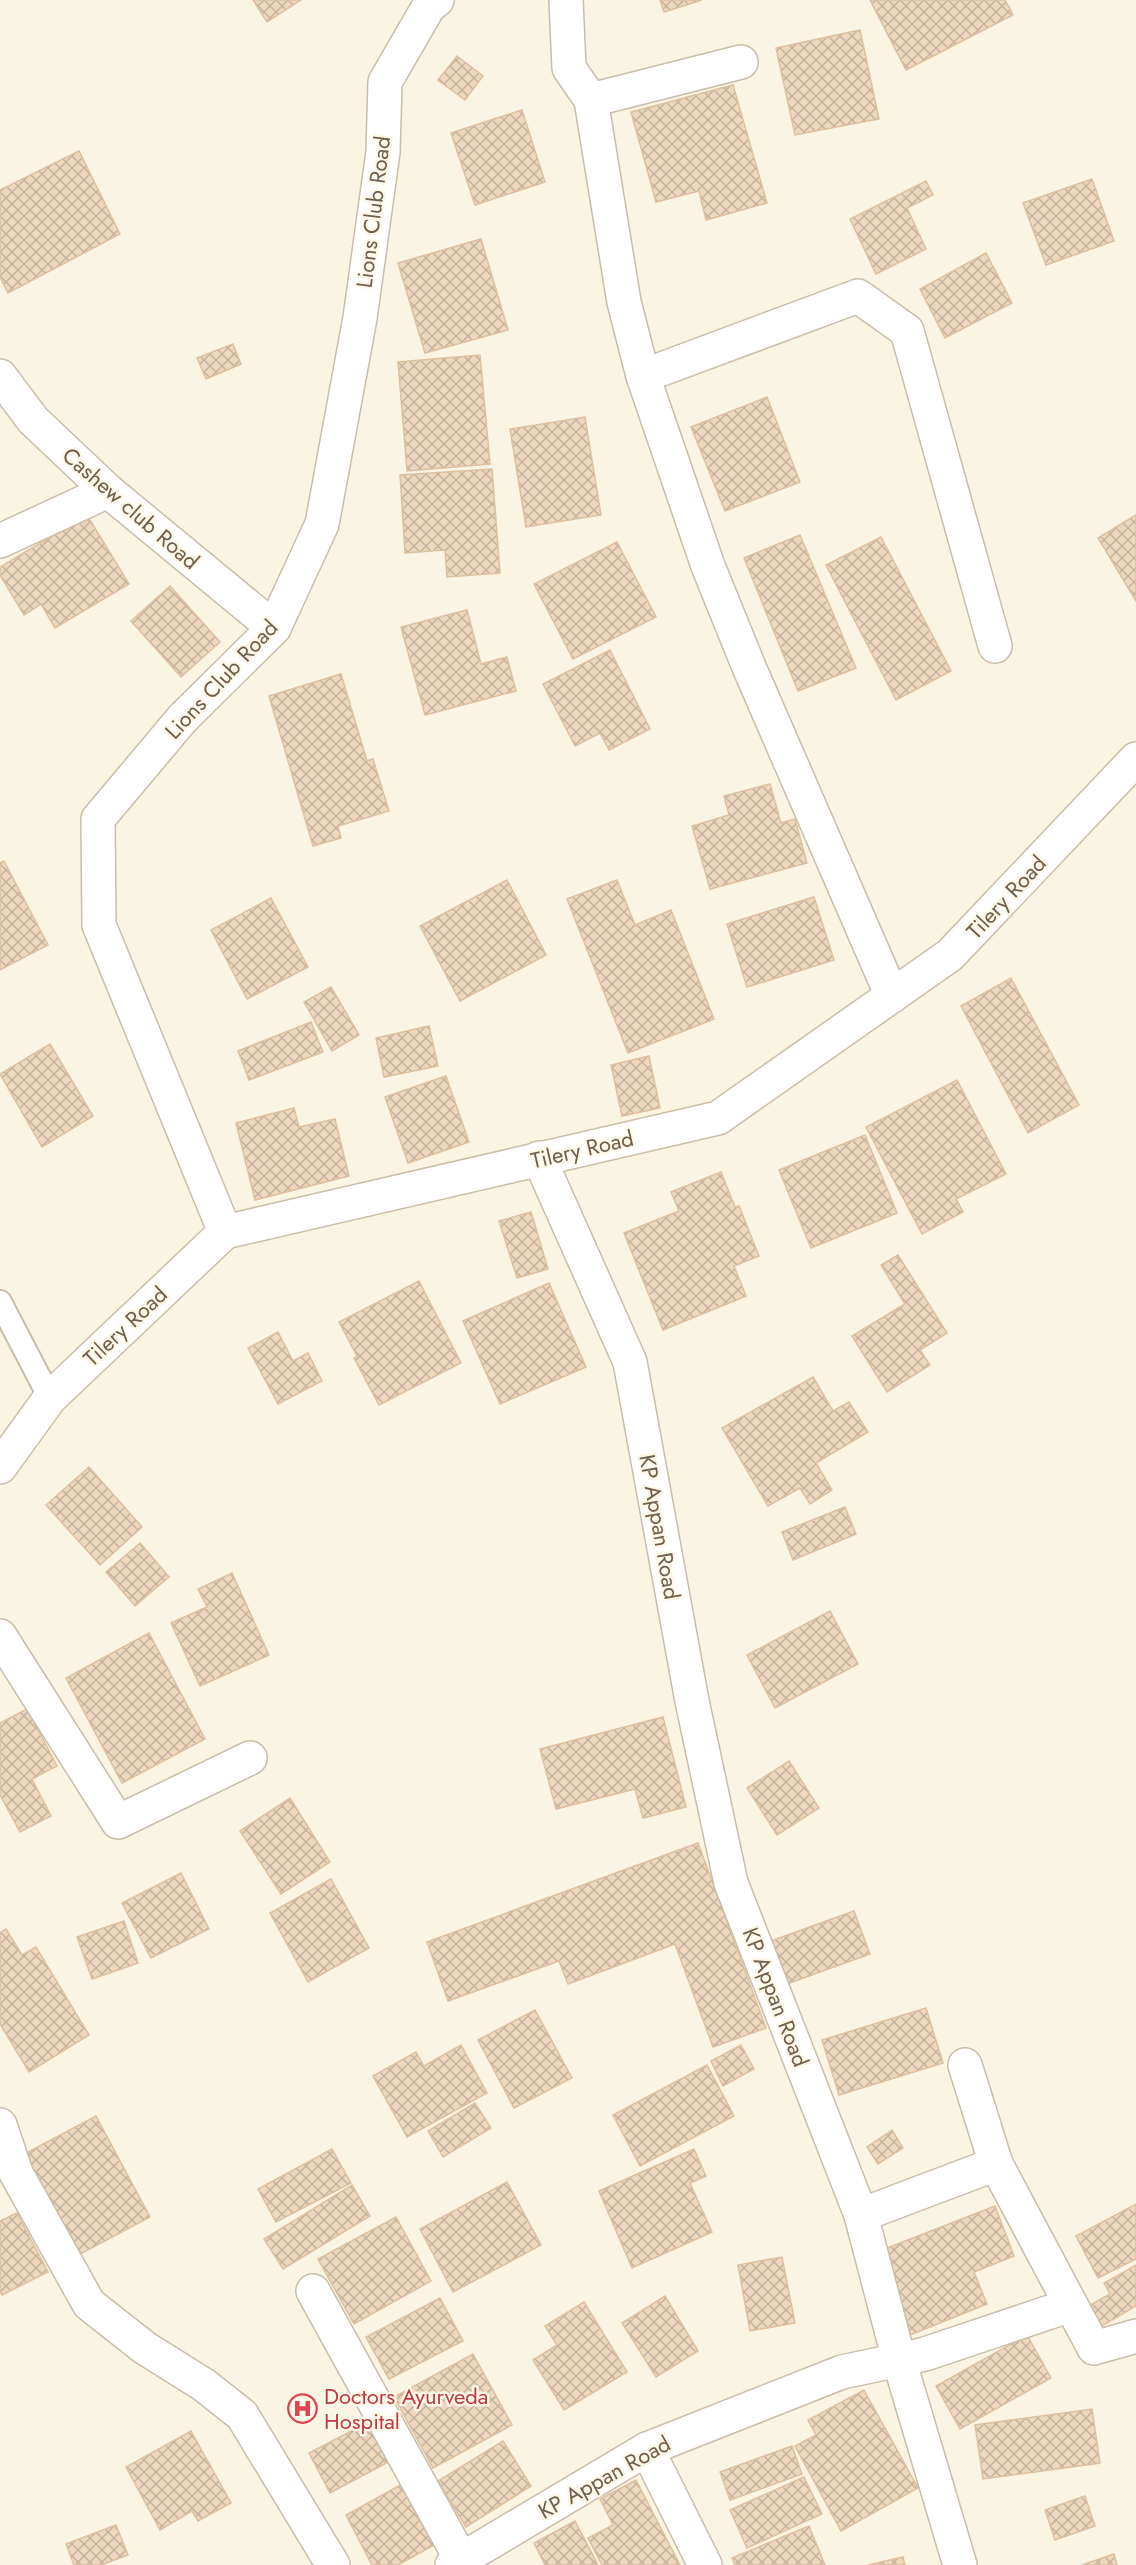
<svg xmlns="http://www.w3.org/2000/svg" width="1136" height="2565" font-family="Jost,sans-serif">
<style>
.building{fill:url(#building-cross-hatch);stroke:#dec09e;stroke-width:1.5}
.lines{fill:none;stroke-linecap:round;stroke-linejoin:round}
.lane-casing{stroke:#cabdaa;stroke-width:26}
.street-casing{stroke:#cabdaa;stroke-width:36}
.secondary-casing{stroke:#cdbea9;stroke-width:36}
.lane{stroke:#fff;stroke-width:22}
.street{stroke:#fff;stroke-width:33}
.secondary{stroke:#fff;stroke-width:33}
.labels{text-anchor:middle;dominant-baseline:central;stroke-width:5;stroke-linejoin:round;paint-order:stroke}
.street-label{font-size:22px;fill:#705d4b;stroke:#fdf8e8}
.health-label{font-size:22px;fill:#be3a42;stroke:#fdf8e8;text-anchor:start}
</style>
<defs>
<pattern id="building-cross-hatch" width="8" height="8" patternUnits="userSpaceOnUse" patternTransform="scale(1.5)"><rect width="8" height="8" fill="#edd7bd"/><path d="M0 0l8 8M0 8l8-8" fill="none" stroke="#c4b29c"/></pattern>
</defs>
<rect width="100%" height="100%" fill="#faf4e3"/>
<!-- building -->
<g class="building">
<polygon points="253,0 301,0 267,22"/>
<polygon points="660,0 702,0 664,12"/>
<polygon points="870,0 1005,0 1013,15 906,70"/>
<polygon points="860,30 879,119 795,135 776,48"/>
<polygon points="457,56 483,76 465,100 438,80"/>
<polygon points="733,85 767,203 706,220 699,191 656,202 631,112"/>
<polygon points="522,110 545,182 475,205 451,133"/>
<polygon points="79,151 120,234 8,293 0,277 0,190"/>
<polygon points="1092,179 1114,241 1046,265 1023,203"/>
<polygon points="926,181 933,195 907,208 926,249 876,274 850,219"/>
<polygon points="481,239 508,330 425,353 398,263"/>
<polygon points="986,253 1012,303 945,338 920,289"/>
<polygon points="233,344 241,364 206,379 197,358"/>
<polygon points="480,355 490,464 407,471 398,362"/>
<polygon points="767,397 800,482 725,511 691,427"/>
<polygon points="585,417 601,515 526,527 510,429"/>
<polygon points="492,469 500,573 447,577 445,550 405,553 400,475"/>
<polygon points="87,515 129,584 55,628 41,604 24,615 0,575 0,567"/>
<polygon points="1136,515 1136,601 1098,538"/>
<polygon points="800,535 856,668 798,691 744,558"/>
<polygon points="881,537 951,671 896,700 826,565"/>
<polygon points="617,542 656,617 573,659 534,584"/>
<polygon points="170,586 220,642 181,677 131,621"/>
<polygon points="467,610 481,664 507,657 516,691 425,715 401,627"/>
<polygon points="610,650 650,729 609,750 600,733 575,746 543,684"/>
<polygon points="341,674 367,761 373,759 389,811 338,826 341,838 313,846 269,696"/>
<polygon points="770,784 781,823 795,819 807,863 710,889 692,826 729,815 724,796"/>
<polygon points="4,861 48,945 0,970 0,863"/>
<polygon points="507,880 546,955 460,1001 420,926"/>
<polygon points="617,880 635,925 671,910 714,1019 628,1053 567,899"/>
<polygon points="814,897 834,960 747,987 727,924"/>
<polygon points="271,898 308,967 247,999 211,930"/>
<polygon points="1011,978 1079,1105 1028,1133 961,1006"/>
<polygon points="331,987 359,1035 332,1051 304,1002"/>
<polygon points="311,1022 323,1052 249,1080 238,1051"/>
<polygon points="429,1026 438,1066 384,1077 376,1038"/>
<polygon points="50,1044 93,1116 42,1147 0,1074"/>
<polygon points="649,1056 660,1108 622,1116 611,1065"/>
<polygon points="446,1076 469,1142 408,1163 385,1097"/>
<polygon points="957,1080 1006,1174 956,1199 963,1212 922,1234 866,1127"/>
<polygon points="294,1108 299,1127 335,1119 349,1176 255,1200 236,1123"/>
<polygon points="865,1135 897,1213 811,1248 779,1170"/>
<polygon points="721,1172 735,1207 739,1206 759,1256 734,1266 746,1296 663,1330 624,1233 679,1211 671,1192"/>
<polygon points="531,1212 548,1269 517,1278 499,1221"/>
<polygon points="898,1255 947,1333 920,1350 930,1365 887,1392 852,1336 905,1304 881,1265"/>
<polygon points="419,1281 461,1363 379,1405 354,1358 357,1356 339,1322"/>
<polygon points="549,1283 586,1367 500,1404 463,1321"/>
<polygon points="278,1332 293,1361 308,1353 322,1381 278,1404 248,1348"/>
<polygon points="813,1377 833,1411 849,1402 868,1432 816,1463 832,1490 810,1504 800,1488 768,1506 722,1428"/>
<polygon points="89,1467 142,1527 100,1565 46,1505"/>
<polygon points="845,1507 856,1534 793,1560 782,1532"/>
<polygon points="140,1543 169,1577 135,1606 106,1572"/>
<polygon points="232,1573 269,1655 200,1686 171,1623 207,1607 198,1589"/>
<polygon points="830,1611 858,1664 775,1708 747,1655"/>
<polygon points="149,1633 205,1739 122,1783 66,1678"/>
<polygon points="27,1709 57,1766 32,1779 51,1816 20,1832 0,1795 0,1723"/>
<polygon points="663,1717 686,1807 643,1818 635,1789 556,1809 540,1749"/>
<polygon points="789,1761 819,1808 777,1835 747,1788"/>
<polygon points="290,1798 330,1862 281,1894 240,1831"/>
<polygon points="698,1843 766,2028 713,2047 675,1944 568,1984 559,1961 448,2001 427,1942"/>
<polygon points="181,1873 209,1929 151,1958 122,1903"/>
<polygon points="331,1879 369,1948 308,1982 270,1913"/>
<polygon points="854,1911 870,1954 784,1985 768,1942"/>
<polygon points="124,1921 138,1963 92,1979 77,1937"/>
<polygon points="6,1929 22,1955 36,1947 89,2035 29,2072 0,2024 0,1933"/>
<polygon points="926,2008 943,2063 839,2095 822,2040"/>
<polygon points="535,2010 572,2078 514,2108 478,2040"/>
<polygon points="461,2045 487,2093 407,2137 373,2076 416,2052 424,2066"/>
<polygon points="741,2045 754,2069 723,2086 711,2061"/>
<polygon points="707,2065 734,2116 640,2166 613,2115"/>
<polygon points="475,2103 491,2128 443,2157 428,2131"/>
<polygon points="96,2116 150,2217 69,2260 15,2159"/>
<polygon points="892,2130 903,2148 878,2164 867,2147"/>
<polygon points="332,2149 351,2183 276,2222 258,2189"/>
<polygon points="694,2149 706,2176 690,2183 712,2232 632,2268 599,2191"/>
<polygon points="507,2182 541,2245 453,2292 420,2229"/>
<polygon points="352,2185 370,2216 283,2269 264,2239"/>
<polygon points="1136,2204 1136,2259 1098,2278 1076,2236"/>
<polygon points="995,2206 1014,2256 974,2272 987,2304 910,2335 877,2252"/>
<polygon points="17,2213 48,2272 2,2295 0,2291 0,2221"/>
<polygon points="396,2217 431,2281 354,2324 318,2259"/>
<polygon points="782,2257 795,2323 750,2331 738,2265"/>
<polygon points="1136,2265 1136,2306 1097,2329 1085,2308 1110,2294 1104,2283"/>
<polygon points="665,2296 698,2351 656,2377 622,2323"/>
<polygon points="440,2298 463,2341 389,2379 366,2337"/>
<polygon points="584,2302 627,2372 564,2410 533,2360 557,2345 545,2326"/>
<polygon points="1027,2335 1051,2378 960,2429 936,2386"/>
<polygon points="473,2354 512,2425 433,2468 394,2397"/>
<polygon points="864,2390 918,2488 841,2531 795,2446 816,2435 808,2420"/>
<polygon points="1092,2409 1100,2463 983,2479 975,2425"/>
<polygon points="376,2418 398,2457 330,2493 309,2453"/>
<polygon points="191,2431 231,2503 198,2521 192,2511 160,2530 126,2467"/>
<polygon points="503,2441 531,2486 466,2527 438,2481"/>
<polygon points="792,2446 802,2474 730,2500 720,2472"/>
<polygon points="804,2477 822,2514 747,2548 730,2510"/>
<polygon points="636,2480 680,2565 602,2565 588,2538 613,2525 600,2499"/>
<polygon points="402,2484 436,2544 398,2565 372,2565 346,2515"/>
<polygon points="1085,2496 1095,2526 1055,2540 1045,2510"/>
<polygon points="575,2521 598,2565 545,2565 534,2543"/>
<polygon points="116,2525 128,2555 101,2565 74,2565 66,2544"/>
<polygon points="809,2526 825,2565 735,2565 732,2558"/>
<polygon points="1114,2554 1117,2565 1082,2565"/>
<polygon points="903,2557 905,2565 868,2565"/>
</g>
<g class="lines">
<defs>
<polyline id="lane" points="0,1302 50,1398"/>
<g id="street">
<polyline points="566,0 569,68 591,100 624,302 643,376 708,566 749,667 892,996"/>
<polyline points="591,100 741,62"/>
<polyline points="0,376 33,420 108,491 274,628"/>
<polyline points="643,376 858,296 907,331 995,646"/>
<polyline points="0,541 108,491"/>
<polyline points="225,1232 99,925 98,819 182,719 274,628 322,524 360,318 383,152 385,82 429,6 437,0"/>
<polyline points="0,1636 118,1822 250,1758"/>
<polyline points="965,2065 996,2164"/>
<polyline points="0,2125 16,2173 89,2304 145,2348 204,2385 242,2415 333,2565"/>
<polyline points="861,2215 996,2164 1071,2305"/>
<polyline points="313,2291 461,2559"/>
<polyline points="647,2449 705,2565"/>
<polyline points="452,2565 647,2449 842,2372 899,2360 861,2215 731,1883 692,1701 630,1362 539,1158"/>
<polyline points="960,2565 899,2360 925,2354 1071,2305 1094,2348 1136,2336"/>
</g>
<polyline id="secondary" points="0,1467 50,1398 225,1232 718,1118 950,955 1136,759"/>
</defs>
<!-- lane casing -->
<use href="#lane" class="lane-casing"/>
<!-- street casing -->
<use href="#street" class="street-casing"/>
<!-- secondary casing -->
<use href="#secondary" class="secondary-casing"/>
<!-- lane -->
<use href="#lane" class="lane"/>
<!-- street -->
<use href="#street" class="street"/>
<!-- secondary -->
<use href="#secondary" class="secondary"/>
</g>
<!-- icons -->
<defs>
<symbol id="hospital-ring" viewBox="-11 -11 22 22"><circle r="9.5" fill="#fdf8e8" stroke="#e0444e" stroke-width="1.5"/><path d="M-5-5h3v3.5h4V-5h3V5h-3V1.5h-4V5h-3Z" fill="#e0444e"/></symbol>
</defs>
<g fill-rule="evenodd">
<use href="#hospital-ring" x="286" y="2392" width="33" height="33"/>
</g>
<g class="labels">
<!-- street labels -->
<g class="street-label">
<text transform="translate(373 212) rotate(-83)">Lions Club Road</text>
<text transform="translate(131 508) rotate(41)">Cashew club Road</text>
<text transform="translate(221 679) rotate(-47)">Lions Club Road</text>
<text transform="translate(1006 897) rotate(-47)">Tilery Road</text>
<text transform="translate(582 1149) rotate(-13)">Tilery Road</text>
<text transform="translate(125 1326) rotate(-43)">Tilery Road</text>
<text transform="translate(660 1527) rotate(80)">KP Appan Road</text>
<text transform="translate(776 1997) rotate(69)">KP Appan Road</text>
<text transform="translate(604 2477) rotate(-29)">KP Appan Road</text>
</g>
<!-- health labels -->
<g class="health-label">
<text x="324" y="2396">Doctors Ayurveda<tspan x="324" dy="25">Hospital</tspan></text>
</g>
</g>
</svg>
